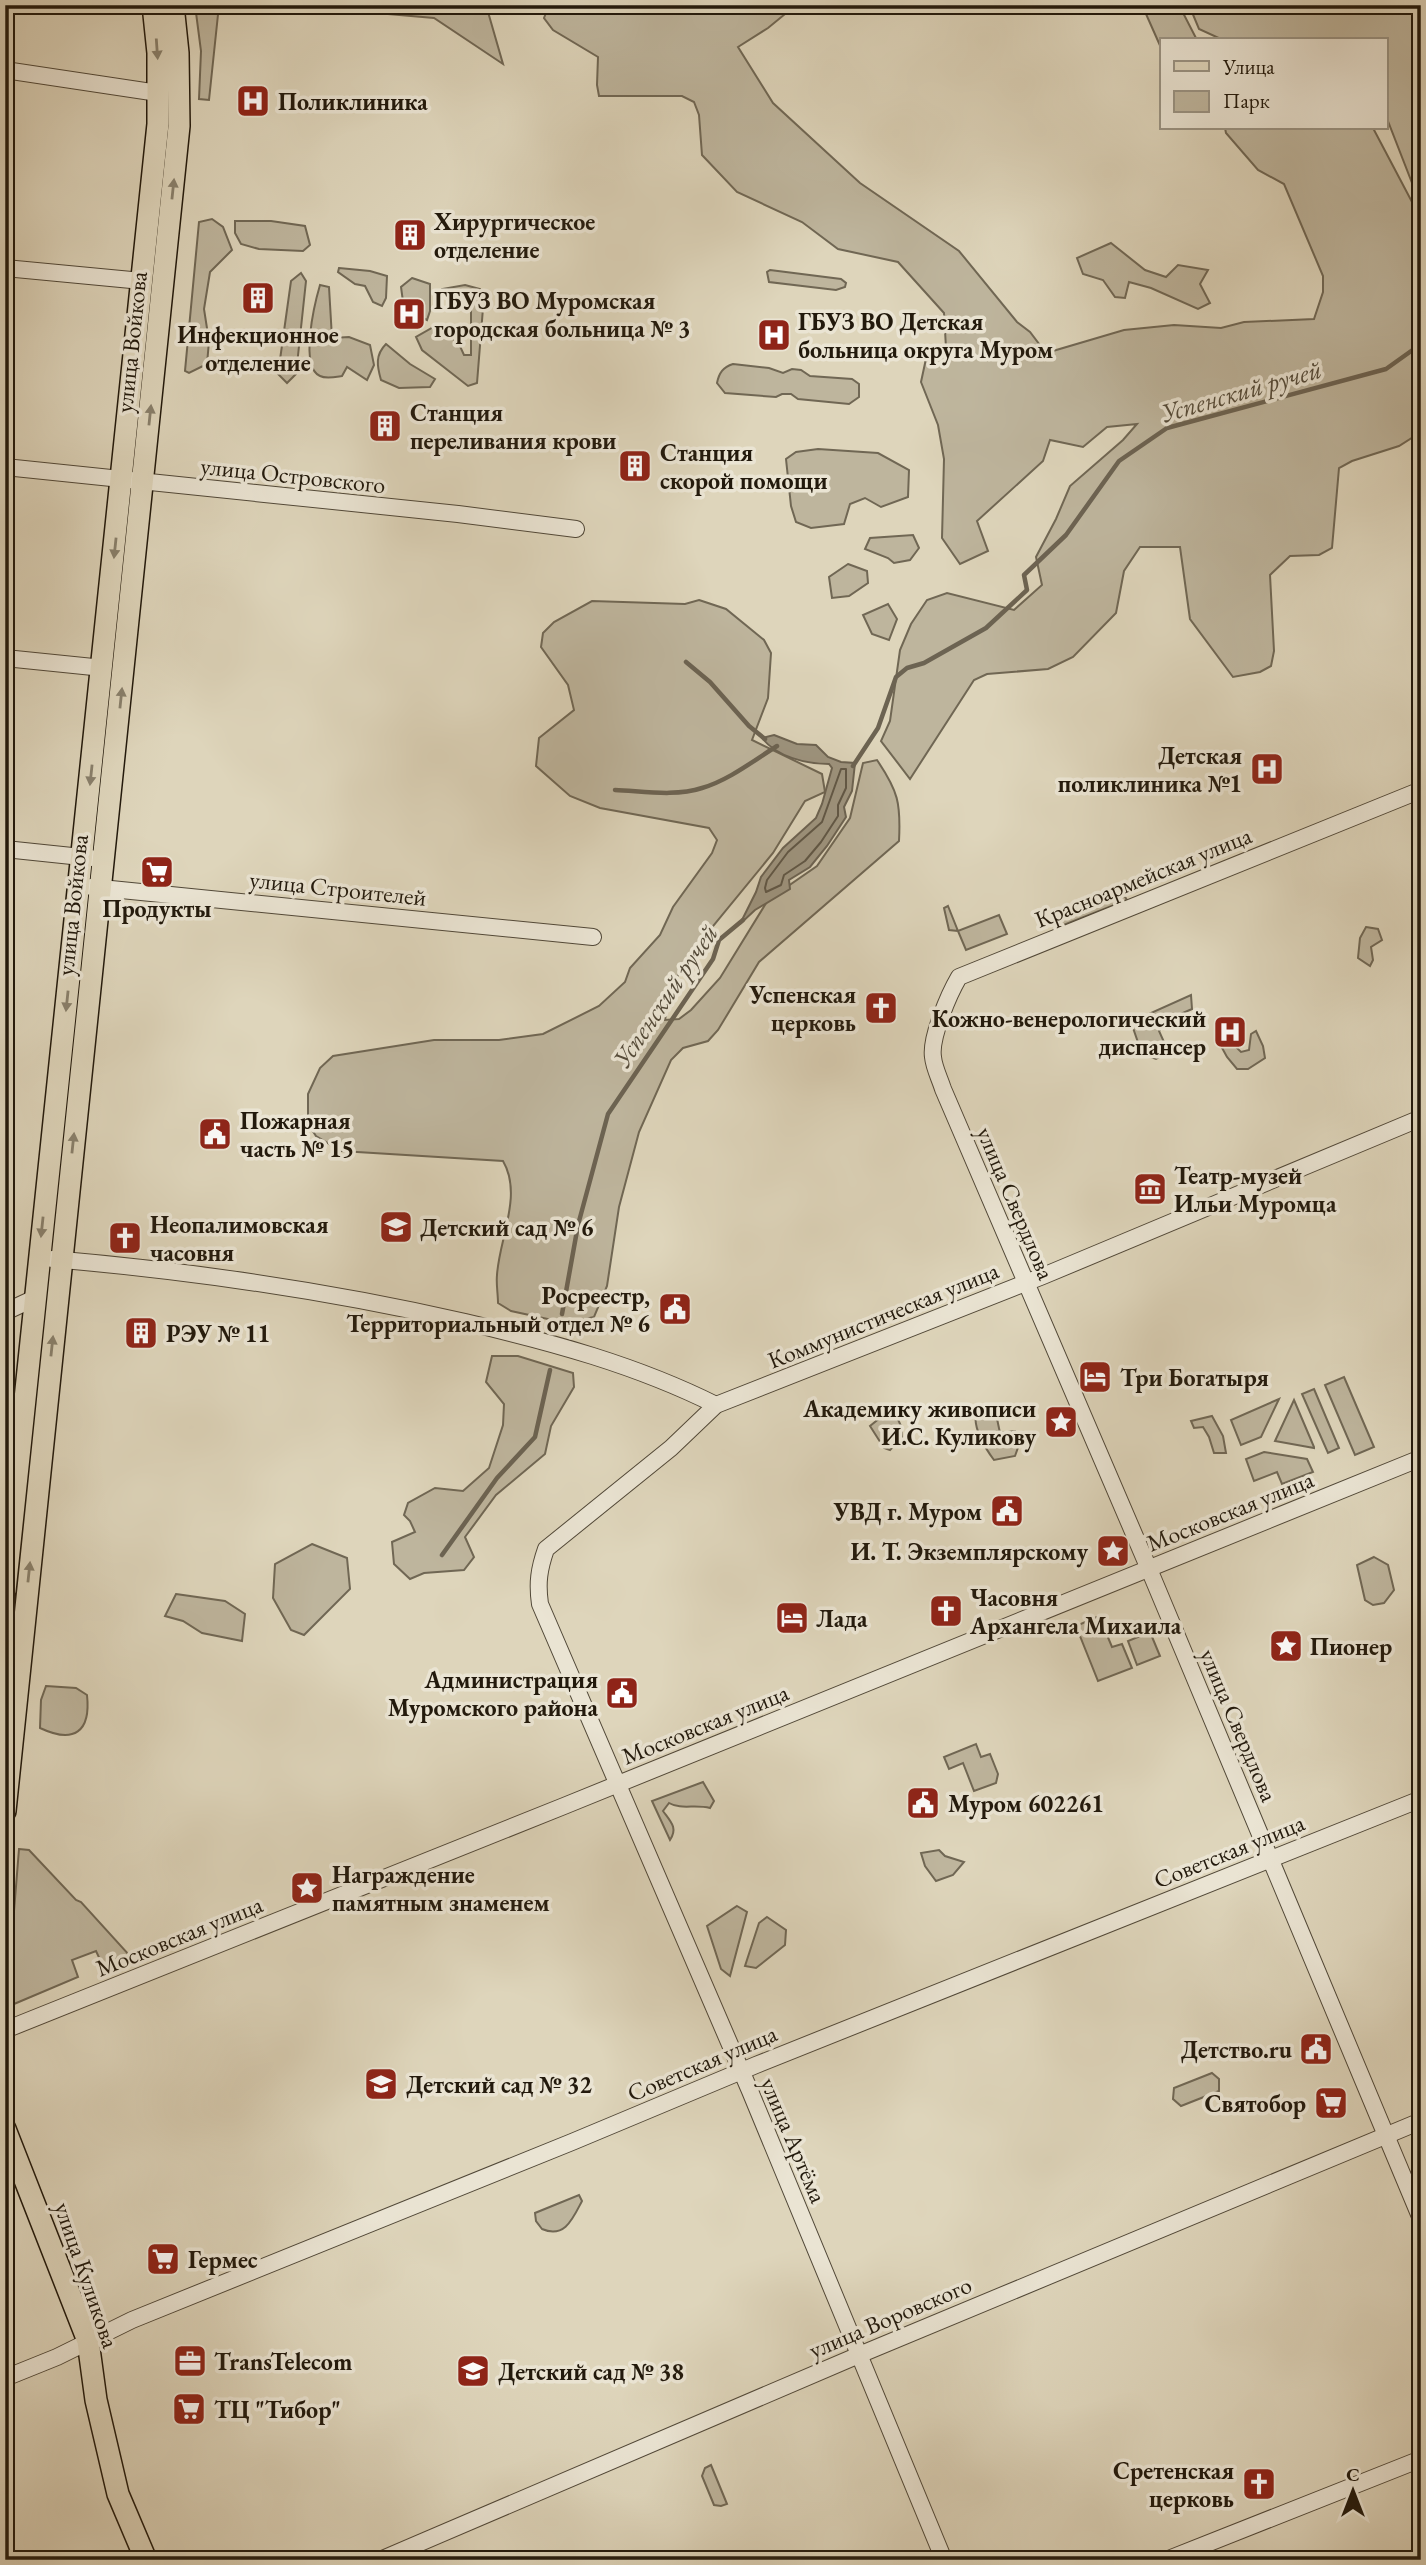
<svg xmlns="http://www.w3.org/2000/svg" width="1426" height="2565" font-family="'EB Garamond',serif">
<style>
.green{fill:#beb59d;stroke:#706754;stroke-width:2}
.water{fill:#9e9580;stroke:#6c6352;stroke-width:2}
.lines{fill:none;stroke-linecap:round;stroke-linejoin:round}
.shore{stroke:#605746;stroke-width:2}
.stream{stroke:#6c6352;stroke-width:4.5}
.minor-casing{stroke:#514838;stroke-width:18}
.major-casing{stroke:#22190c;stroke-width:24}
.minor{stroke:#eae4d3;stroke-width:16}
.major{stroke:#ded5bb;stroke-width:21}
.oneway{fill:#89806c}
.labels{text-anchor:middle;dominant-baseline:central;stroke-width:7;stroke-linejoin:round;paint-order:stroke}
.poi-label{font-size:24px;font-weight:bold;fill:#22190c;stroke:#eae4d3;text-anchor:start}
.street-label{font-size:24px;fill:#22190c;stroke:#eae4d3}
.water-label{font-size:26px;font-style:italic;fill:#544b3a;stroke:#eae4d3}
</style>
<rect width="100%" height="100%" fill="#ded5bb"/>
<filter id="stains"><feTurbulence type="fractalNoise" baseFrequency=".00286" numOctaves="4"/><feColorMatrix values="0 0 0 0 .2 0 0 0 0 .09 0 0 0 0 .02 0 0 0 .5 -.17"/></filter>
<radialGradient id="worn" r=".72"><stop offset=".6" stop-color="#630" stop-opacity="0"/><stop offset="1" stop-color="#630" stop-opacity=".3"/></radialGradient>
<!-- green -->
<g class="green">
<polygon points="195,5 219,5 209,100 199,99 201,51"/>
<polygon points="366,5 486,5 503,64 434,18 388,14"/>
<polygon points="549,5 796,5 768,28 738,47 773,103 860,183 959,251 1017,322 1030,332 1046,353 1124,330 1174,325 1221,328 1244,322 1314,319 1323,292 1323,276 1284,184 1258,170 1226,133 1225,128 1373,128 1421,219 1421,432 1399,446 1352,461 1339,468 1332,548 1319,555 1290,556 1270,575 1274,651 1271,666 1260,672 1233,677 1190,619 1180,547 1140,547 1124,571 1116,613 1073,657 1048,669 987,674 974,680 910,779 881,741 890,721 900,650 911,624 927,600 947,593 1014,610 1042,585 1036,557 1056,519 1070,486 1123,440 1137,424 1107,427 1083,447 1050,440 1043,461 977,521 988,551 960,564 942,538 944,459 938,425 921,382 927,354 946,348 944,313 898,262 838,249 802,222 737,192 702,155 699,115 694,102 682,96 599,96 597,85 598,57 553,30 544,18"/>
<polygon points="1142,5 1179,5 1197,40 1162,40 1162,50"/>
<polygon points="1189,5 1421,5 1421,206 1386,116 1386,40 1223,40 1199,29"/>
<polygon points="212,219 223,227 232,250 210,272 204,309 209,341 207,364 189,373 185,371 199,222"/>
<polygon points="235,221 271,221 305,226 310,245 303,251 259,249 241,244 235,233"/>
<polygon points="1111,243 1145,270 1166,277 1178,265 1208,270 1200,284 1210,303 1198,309 1151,288 1129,282 1125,298 1115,297 1103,280 1083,274 1077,258"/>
<polygon points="339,268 370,271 387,276 386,298 382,306 373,302 365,286 355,284 338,272"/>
<polygon points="770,270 841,279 846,283 845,287 836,290 769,282 767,272"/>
<polygon points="301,273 306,281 296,374 287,383 278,374 291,281"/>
<polygon points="412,278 430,284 430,311 427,320 404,309 401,287"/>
<path d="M320,285L329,287L332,338L349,337L370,345L374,365L367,380L347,367L342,376C335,377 326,379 320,376C299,367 315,302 320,285Z"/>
<polygon points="465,285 480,289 483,308 477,383 468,386 422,350 416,337 437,325 459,344 464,355 471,355 471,309 441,296 442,289"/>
<path d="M386,344L410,364L435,379L430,387L399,388L381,380C377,366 375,355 386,344Z"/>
<path d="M733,364L769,368L783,373L792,369L801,370L810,376L852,379L859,384V397L849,404L798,399L791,394H782L776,397L725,393L717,383C719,373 723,367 733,364Z"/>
<polygon points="818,449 878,453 909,470 908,497 881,507 865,498 850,504 844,524 811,528 796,522 791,506 786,459 796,452"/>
<polygon points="913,535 919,548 910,560 894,563 888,558 865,549 870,538"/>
<polygon points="848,564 867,571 868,583 849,596 832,598 829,577"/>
<path d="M699,600L726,609L764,640L771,653L768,698L752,740L822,774L825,792L805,801L773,853L695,948L671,987L665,1020L679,1019L691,1010L720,978L768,900L817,866L850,818L863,763L877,760C898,791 901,803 899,841L759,962L718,1030L708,1041L683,1048L671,1060L639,1132L619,1207L607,1286L594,1317L566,1323L511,1311L498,1303C498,1294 496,1284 497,1275C499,1239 523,1195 503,1161L341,1151L316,1136L308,1124V1094L320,1068L333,1056L434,1040H499L543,1034L599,1006L625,982L630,968L660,935L673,907L712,853L717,840L709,828L600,808L570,796L536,766L539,738L574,710L568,685L541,647L543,633L554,622L592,601L685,604Z"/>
<polygon points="888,604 897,619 889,640 872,634 863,615"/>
<polygon points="1122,892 1127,900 1061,926 1050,921"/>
<polygon points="948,906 958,931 999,915 1007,934 966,950 958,931 949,930 944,908"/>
<polygon points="1366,927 1378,929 1382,940 1371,947 1373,960 1370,966 1358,958 1360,938"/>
<polygon points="1191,995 1192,1009 1169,1019 1159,1031 1164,1042 1165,1054 1156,1059 1142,1054 1131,1022"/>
<polygon points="1256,1031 1263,1046 1265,1058 1248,1069 1237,1069 1227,1057 1221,1046 1229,1040 1241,1052 1249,1050 1251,1034"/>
<polygon points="41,1328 46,1328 5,1739 5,1666"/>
<polygon points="492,1356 518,1356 573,1373 574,1387 551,1426 545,1454 496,1495 465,1537 474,1557 464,1570 424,1573 410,1579 394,1564 392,1542 415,1532 410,1521 404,1515 408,1503 435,1488 463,1491 489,1468 503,1425 504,1404 486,1382"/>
<polygon points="1344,1377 1374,1447 1355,1455 1325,1385"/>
<polygon points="1314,1389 1339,1448 1328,1453 1302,1394"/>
<polygon points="1279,1399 1261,1437 1241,1445 1231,1420"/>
<polygon points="1294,1400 1314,1447 1314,1448 1275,1441"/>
<path d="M987,1409L996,1414L1000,1433L1015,1431L1021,1439L1015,1456L994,1460C985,1448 973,1428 976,1414Z"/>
<polygon points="896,1415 901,1426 902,1437 890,1450 884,1448 870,1426 880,1418"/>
<polygon points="1212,1416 1223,1436 1226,1453 1214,1453 1209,1437 1203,1427 1194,1428 1191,1421"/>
<polygon points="1264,1452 1307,1459 1313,1472 1282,1484 1277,1472 1254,1481 1246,1459"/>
<polygon points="312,1544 347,1558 350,1589 304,1635 291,1630 273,1598 275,1564"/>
<polygon points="1374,1557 1388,1565 1394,1590 1384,1603 1373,1605 1365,1600 1357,1565"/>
<polygon points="176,1594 225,1601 245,1614 242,1641 202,1633 183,1621 165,1616"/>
<polygon points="1099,1616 1112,1647 1122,1644 1132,1668 1098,1681 1076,1626"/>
<polygon points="1150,1632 1160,1656 1137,1665 1128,1641"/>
<path d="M46,1686L76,1688L87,1695C91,1732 74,1744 40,1728L41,1700Z"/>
<polygon points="976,1744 981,1757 990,1754 998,1774 996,1783 974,1791 963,1763 949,1769 944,1757"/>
<path d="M703,1782L714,1801L710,1808C695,1804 681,1810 669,1803L663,1811C671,1822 678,1828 670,1840L652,1801Z"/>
<polygon points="19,1849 29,1850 76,1900 81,1902 131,1957 104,1968 96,1951 72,1960 78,1977 14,2004 7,1998"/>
<polygon points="939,1850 945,1856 964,1862 953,1875 936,1881 925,1866 921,1853"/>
<polygon points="737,1906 747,1912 730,1976 721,1969 707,1926"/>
<polygon points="767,1917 786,1930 785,1945 756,1968 745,1966 759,1923"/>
<polygon points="1212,2073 1219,2079 1219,2091 1181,2106 1173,2099 1174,2088"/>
<path d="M579,2195L582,2201C573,2218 565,2239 542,2229L536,2221L535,2213Z"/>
<polygon points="711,2465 727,2504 721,2506 714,2505 702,2476 705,2468"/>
</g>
<!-- water -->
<path class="water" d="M774,735L797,744L816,745L828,757L841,762L855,763L852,791L844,807L846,817L827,846L810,867L789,880L790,889L755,910L740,924L756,892L761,877L783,848L816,818L822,804L832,768L829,764C806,764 777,757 762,738Z"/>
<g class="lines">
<!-- shore -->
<polygon class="shore" points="841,769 846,769 846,788 838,805 838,816 821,842 805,861 784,875 781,885 766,892 765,888 767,880 788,852 822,822"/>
<!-- stream -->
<g class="stream">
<polyline points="686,662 710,682 749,726 765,739"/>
<polyline points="853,766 878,728 896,677 907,668 924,663 986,628 1027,590 1024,575 1066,535 1119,461 1167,428 1386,369 1421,344"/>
<path d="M615,790C642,791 675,797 702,788C729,780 753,761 777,746"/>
<polyline points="562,1314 578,1225 608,1114 713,959 719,940 743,920"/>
<polyline points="442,1555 497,1478 535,1437 550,1370"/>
</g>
<defs>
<g id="minor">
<polyline points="5,70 158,93"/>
<polyline points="5,268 142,281"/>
<polyline points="5,467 458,514 576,529"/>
<polyline points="5,658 103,668"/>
<path d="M1421,790L959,977C949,994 930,1038 933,1057C934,1068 940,1079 943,1089L1149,1569L1421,2219"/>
<polyline points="5,849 91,858"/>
<polyline points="91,887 593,937"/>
<path d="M52,1259C190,1271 330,1291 465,1322C551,1342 636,1365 716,1405"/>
<polyline points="5,1312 35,1298"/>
<polyline points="5,2030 564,1806 1421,1458"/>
<polyline points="5,2378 57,2357 132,2320 572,2142 756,2065 1421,1799"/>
<polyline points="380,2560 859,2355 1421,2121"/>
<path d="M944,2560L750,2091L540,1604C537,1583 539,1569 546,1549L671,1448L716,1405L1043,1276L1421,1118"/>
<polyline points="1166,2560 1421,2459"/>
</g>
<g id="major">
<polyline points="5,1591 158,124 158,53 153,5"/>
<polyline points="5,1811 179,126 178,53 173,5"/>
<polyline points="5,2129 88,2341 96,2400 118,2494 146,2560"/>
</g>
</defs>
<!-- minor casing -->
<use href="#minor" class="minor-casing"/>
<!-- major casing -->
<use href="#major" class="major-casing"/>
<!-- minor -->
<use href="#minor" class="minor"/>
<!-- major -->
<use href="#major" class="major"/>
</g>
<!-- one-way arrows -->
<defs><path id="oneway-solid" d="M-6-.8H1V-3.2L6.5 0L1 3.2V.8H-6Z" transform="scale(1.75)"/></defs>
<g class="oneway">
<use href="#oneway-solid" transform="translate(157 49) rotate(86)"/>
<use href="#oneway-solid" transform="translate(173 189) rotate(-84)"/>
<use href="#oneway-solid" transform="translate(150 415) rotate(-84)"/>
<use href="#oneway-solid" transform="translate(115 548) rotate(96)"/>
<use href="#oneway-solid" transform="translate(121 698) rotate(-84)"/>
<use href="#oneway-solid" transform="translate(91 775) rotate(96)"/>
<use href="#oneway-solid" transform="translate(67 1001) rotate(96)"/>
<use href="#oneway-solid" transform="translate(73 1143) rotate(-84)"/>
<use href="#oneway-solid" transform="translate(42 1227) rotate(96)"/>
<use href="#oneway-solid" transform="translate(52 1346) rotate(-84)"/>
<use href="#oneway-solid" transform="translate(29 1572) rotate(-84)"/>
</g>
<!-- icons -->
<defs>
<symbol id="hospital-square" viewBox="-11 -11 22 22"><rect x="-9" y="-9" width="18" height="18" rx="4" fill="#8f2418" stroke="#eae4d3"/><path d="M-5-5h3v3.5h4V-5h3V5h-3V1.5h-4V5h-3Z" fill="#fff"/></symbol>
<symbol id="building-square" viewBox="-11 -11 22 22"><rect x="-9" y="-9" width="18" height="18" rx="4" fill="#8f2418" stroke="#eae4d3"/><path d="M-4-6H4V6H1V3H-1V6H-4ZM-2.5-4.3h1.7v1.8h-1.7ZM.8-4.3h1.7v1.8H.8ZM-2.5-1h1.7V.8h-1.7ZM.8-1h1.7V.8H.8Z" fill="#fff"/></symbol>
<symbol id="supermarket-square" viewBox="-11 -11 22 22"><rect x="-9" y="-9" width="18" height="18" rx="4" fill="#8f2418" stroke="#eae4d3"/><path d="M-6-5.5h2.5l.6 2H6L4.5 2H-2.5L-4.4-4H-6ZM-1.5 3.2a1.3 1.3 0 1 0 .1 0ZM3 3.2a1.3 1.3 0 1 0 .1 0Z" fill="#fff"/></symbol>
<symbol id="church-square" viewBox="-11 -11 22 22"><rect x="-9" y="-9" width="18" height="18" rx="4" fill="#8f2418" stroke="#eae4d3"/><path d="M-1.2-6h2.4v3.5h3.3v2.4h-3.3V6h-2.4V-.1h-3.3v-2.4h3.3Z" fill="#fff"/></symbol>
<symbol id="civic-square" viewBox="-11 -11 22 22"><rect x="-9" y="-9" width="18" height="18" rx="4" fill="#8f2418" stroke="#eae4d3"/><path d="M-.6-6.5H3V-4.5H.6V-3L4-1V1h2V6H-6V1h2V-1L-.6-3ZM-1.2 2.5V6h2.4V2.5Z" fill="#fff"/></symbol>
<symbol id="museum-square" viewBox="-11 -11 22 22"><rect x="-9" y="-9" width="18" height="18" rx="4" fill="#8f2418" stroke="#eae4d3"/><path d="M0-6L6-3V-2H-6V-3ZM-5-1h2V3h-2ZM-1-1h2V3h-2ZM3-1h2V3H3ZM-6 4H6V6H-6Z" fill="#fff"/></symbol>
<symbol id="school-square" viewBox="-11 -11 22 22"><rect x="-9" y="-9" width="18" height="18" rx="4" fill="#8f2418" stroke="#eae4d3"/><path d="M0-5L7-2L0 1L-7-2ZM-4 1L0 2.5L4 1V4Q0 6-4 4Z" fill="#fff"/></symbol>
<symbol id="hotel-square" viewBox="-11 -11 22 22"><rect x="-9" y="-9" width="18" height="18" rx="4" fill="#8f2418" stroke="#eae4d3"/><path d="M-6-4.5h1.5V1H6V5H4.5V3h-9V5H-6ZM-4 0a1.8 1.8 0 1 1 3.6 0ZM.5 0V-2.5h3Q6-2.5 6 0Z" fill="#fff"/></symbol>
<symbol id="sight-square" viewBox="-11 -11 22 22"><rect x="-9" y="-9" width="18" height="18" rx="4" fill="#8f2418" stroke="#eae4d3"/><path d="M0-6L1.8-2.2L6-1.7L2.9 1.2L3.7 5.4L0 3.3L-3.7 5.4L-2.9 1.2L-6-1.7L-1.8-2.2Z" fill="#fff"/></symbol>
<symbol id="office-square" viewBox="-11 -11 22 22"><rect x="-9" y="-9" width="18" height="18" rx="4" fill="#8f2418" stroke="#eae4d3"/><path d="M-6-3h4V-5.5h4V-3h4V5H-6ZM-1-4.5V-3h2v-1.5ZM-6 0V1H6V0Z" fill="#fff"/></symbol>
</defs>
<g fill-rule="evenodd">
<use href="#hospital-square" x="234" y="82" width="38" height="38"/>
<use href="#building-square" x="391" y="216" width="38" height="38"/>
<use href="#building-square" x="239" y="279" width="38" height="38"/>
<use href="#hospital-square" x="390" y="295" width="38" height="38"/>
<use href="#hospital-square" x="755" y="316" width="38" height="38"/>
<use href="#building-square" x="366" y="407" width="38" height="38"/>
<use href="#building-square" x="616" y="447" width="38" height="38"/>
<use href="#hospital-square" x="1248" y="750" width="38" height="38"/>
<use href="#supermarket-square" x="138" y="853" width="38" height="38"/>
<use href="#church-square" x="862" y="989" width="38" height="38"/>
<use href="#hospital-square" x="1211" y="1013" width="38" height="38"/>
<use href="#civic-square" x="196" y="1115" width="38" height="38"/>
<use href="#museum-square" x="1131" y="1170" width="38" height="38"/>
<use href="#school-square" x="377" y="1208" width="38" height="38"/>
<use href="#church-square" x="106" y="1219" width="38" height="38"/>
<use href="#civic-square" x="656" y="1290" width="38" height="38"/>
<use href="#building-square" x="122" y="1314" width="38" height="38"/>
<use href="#hotel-square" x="1076" y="1358" width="38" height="38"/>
<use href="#sight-square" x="1042" y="1403" width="38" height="38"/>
<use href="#civic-square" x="988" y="1492" width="38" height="38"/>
<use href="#sight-square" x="1094" y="1532" width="38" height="38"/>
<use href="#church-square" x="927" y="1592" width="38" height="38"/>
<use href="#hotel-square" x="773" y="1599" width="38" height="38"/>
<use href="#sight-square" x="1267" y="1627" width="38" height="38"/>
<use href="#civic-square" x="603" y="1674" width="38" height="38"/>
<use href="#civic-square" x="904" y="1784" width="38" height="38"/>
<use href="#sight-square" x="288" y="1869" width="38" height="38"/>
<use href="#civic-square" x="1297" y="2030" width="38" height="38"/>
<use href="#school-square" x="362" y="2065" width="38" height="38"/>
<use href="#supermarket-square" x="1312" y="2084" width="38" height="38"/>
<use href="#supermarket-square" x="144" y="2240" width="38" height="38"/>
<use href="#office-square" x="171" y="2342" width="38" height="38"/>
<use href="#school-square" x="454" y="2352" width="38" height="38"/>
<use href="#supermarket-square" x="170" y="2390" width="38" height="38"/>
<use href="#church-square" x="1240" y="2465" width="38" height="38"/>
</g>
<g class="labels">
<!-- poi labels -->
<g class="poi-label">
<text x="278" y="101">Поликлиника</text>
<text x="434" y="221">Хирургическое<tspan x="434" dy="28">отделение</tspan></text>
<text x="434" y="300">ГБУЗ ВО Муромская<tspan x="434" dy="28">городская больница № 3</tspan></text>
<text x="798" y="321">ГБУЗ ВО Детская<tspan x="798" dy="28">больница округа Муром</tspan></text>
<text x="258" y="334" text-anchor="middle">Инфекционное<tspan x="258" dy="28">отделение</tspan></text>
<text x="410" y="412">Станция<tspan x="410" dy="28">переливания крови</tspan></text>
<text x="660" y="452">Станция<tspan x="660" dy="28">скорой помощи</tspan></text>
<text x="1242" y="755" text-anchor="end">Детская<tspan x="1242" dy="28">поликлиника №1</tspan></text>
<text x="157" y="908" text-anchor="middle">Продукты</text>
<text x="856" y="994" text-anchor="end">Успенская<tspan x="856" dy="28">церковь</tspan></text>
<text x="1206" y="1018" text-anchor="end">Кожно-венерологический<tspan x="1206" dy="28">диспансер</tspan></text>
<text x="240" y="1120">Пожарная<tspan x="240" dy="28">часть № 15</tspan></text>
<text x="1174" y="1175">Театр-музей<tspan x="1174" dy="28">Ильи Муромца</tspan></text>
<text x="150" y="1224">Неопалимовская<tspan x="150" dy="28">часовня</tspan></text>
<text x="420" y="1227">Детский сад № 6</text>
<text x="650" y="1295" text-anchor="end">Росреестр,<tspan x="650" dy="28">Территориальный отдел № 6</tspan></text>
<text x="166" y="1333">РЭУ № 11</text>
<text x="1120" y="1377">Три Богатыря</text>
<text x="1036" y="1408" text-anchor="end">Академику живописи<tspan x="1036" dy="28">И.С. Куликову</tspan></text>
<text x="982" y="1511" text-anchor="end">УВД г. Муром</text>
<text x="1088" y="1551" text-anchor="end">И. Т. Экземплярскому</text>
<text x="970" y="1597">Часовня<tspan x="970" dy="28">Архангела Михаила</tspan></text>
<text x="816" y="1618">Лада</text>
<text x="1310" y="1646">Пионер</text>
<text x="598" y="1679" text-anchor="end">Администрация<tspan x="598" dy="28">Муромского района</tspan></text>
<text x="948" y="1803">Муром 602261</text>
<text x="332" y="1874">Награждение<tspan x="332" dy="28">памятным знаменем</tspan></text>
<text x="1292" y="2049" text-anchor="end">Детство.ru</text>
<text x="406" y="2084">Детский сад № 32</text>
<text x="1306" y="2103" text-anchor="end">Святобор</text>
<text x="188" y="2259">Гермес</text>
<text x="214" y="2361">TransTelecom</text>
<text x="498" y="2371">Детский сад № 38</text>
<text x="214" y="2409">ТЦ "Тибор"</text>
<text x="1234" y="2470" text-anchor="end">Сретенская<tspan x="1234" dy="28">церковь</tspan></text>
</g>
<!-- street labels -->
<g class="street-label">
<text transform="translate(131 342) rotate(-84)">улица Войкова</text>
<text transform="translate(293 475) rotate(6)">улица Островского</text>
<text transform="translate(1143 877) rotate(-22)">Красноармейская улица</text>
<text transform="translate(338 888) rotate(6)">улица Строителей</text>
<text transform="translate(72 905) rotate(-84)">улица Войкова</text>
<text transform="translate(1016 1203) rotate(67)">улица Свердлова</text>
<text transform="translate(883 1315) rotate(-22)">Коммунистическая улица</text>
<text transform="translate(1230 1511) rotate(-22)">Московская улица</text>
<text transform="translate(705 1724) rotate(-22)">Московская улица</text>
<text transform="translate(1239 1725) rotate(67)">улица Свердлова</text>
<text transform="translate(1229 1851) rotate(-22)">Советская улица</text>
<text transform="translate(179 1936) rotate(-22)">Московская улица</text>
<text transform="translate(702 2063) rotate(-23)">Советская улица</text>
<text transform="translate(794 2140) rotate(67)">улица Артёма</text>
<text transform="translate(87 2275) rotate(71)">улица Куликова</text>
<text transform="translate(890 2317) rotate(-23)">улица Воровского</text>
</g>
<!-- water labels -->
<g class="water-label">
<text transform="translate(1241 391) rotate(-16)">Успенский ручей</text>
<text transform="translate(665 996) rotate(-56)">Успенский ручей</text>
</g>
</g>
<!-- margin -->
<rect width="1426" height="2565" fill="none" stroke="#ded5bb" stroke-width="28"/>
<rect x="7" y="7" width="1412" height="2551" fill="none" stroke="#22190c" stroke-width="3.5"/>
<rect x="14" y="14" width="1398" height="2537" fill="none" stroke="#22190c" stroke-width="2"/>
<!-- legend -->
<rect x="1160" y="38" width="228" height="91" fill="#eae4d3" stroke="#9a9383" stroke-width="2"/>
<rect x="1174" y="61" width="35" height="10" fill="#ded5bb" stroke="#9a9383" stroke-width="2"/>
<text x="1223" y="74" font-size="21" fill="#22190c">Улица</text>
<rect x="1174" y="91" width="35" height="21" fill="#beb59d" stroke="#9a9383" stroke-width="2"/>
<text x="1223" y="108" font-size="21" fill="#22190c">Парк</text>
<!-- north arrow -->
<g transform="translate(1353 2491)" stroke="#eae4d3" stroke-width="5" paint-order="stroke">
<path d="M0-5L12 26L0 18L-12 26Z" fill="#22190c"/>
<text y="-10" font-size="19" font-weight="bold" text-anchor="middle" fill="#22190c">С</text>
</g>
<rect width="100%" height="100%" filter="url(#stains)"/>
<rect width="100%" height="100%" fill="url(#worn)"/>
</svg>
